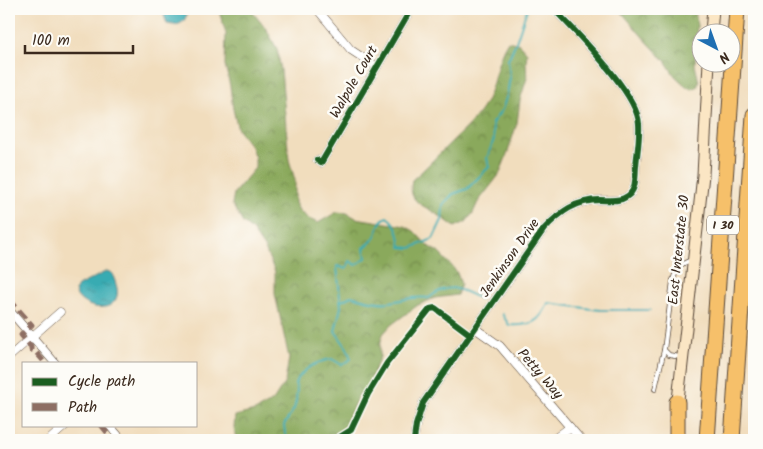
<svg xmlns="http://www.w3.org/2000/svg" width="763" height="449" font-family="Kalam,sans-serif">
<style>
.forest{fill:url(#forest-crowns);stroke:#626a3d}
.water{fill:url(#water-ripples);stroke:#3a6a68}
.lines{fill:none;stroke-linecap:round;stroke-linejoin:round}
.stream{stroke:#39abb2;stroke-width:2}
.service-casing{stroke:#564536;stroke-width:5.5}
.minor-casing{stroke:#564536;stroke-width:9}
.secondary-casing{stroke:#564536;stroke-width:13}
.motorway-casing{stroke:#564536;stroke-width:17}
.service{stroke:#fff;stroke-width:4}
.minor{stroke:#fff;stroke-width:8}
.secondary{stroke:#fbe6c4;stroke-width:11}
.motorway{stroke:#f6c06b;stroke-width:15}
.quiet{stroke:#8d6e63;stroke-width:5;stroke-dasharray:10 5;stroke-linecap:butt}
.cycleway-casing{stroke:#fdfcf7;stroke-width:9}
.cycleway{stroke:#1b5e20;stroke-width:6}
.labels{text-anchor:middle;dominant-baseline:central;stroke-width:5;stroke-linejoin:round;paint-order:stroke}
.shield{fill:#fdfcf7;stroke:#75695f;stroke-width:1}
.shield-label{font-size:12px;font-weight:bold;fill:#3b2a1e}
.street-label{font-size:14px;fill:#3b2a1e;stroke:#fdfcf7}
</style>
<defs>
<pattern id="forest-crowns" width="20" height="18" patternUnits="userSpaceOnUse" patternTransform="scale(1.25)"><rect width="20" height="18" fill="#8aa95c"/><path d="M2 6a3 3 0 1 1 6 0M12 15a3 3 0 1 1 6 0" fill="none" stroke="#728a4b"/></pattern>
<pattern id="water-ripples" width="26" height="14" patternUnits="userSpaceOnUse" patternTransform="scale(1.25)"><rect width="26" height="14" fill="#39abb2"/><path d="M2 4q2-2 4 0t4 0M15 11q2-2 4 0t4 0" fill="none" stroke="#318b90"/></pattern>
</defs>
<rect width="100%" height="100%" fill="#fdfcf7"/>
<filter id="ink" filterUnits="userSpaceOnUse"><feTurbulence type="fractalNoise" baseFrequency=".02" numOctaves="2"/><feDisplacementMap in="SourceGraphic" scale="10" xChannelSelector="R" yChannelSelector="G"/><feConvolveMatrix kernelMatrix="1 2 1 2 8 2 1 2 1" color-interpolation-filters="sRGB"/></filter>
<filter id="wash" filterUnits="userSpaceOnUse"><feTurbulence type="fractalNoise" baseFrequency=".0096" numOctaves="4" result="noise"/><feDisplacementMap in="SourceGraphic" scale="20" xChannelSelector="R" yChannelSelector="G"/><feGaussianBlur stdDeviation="1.12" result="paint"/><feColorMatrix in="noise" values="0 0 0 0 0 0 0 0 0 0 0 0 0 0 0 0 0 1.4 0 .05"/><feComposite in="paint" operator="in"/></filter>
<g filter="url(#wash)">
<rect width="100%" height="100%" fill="#f1ddbd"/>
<!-- forest -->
<g class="forest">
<polygon points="218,9 250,9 267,30 277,49 281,70 289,160 295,180 295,203 300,212 309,219 318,223 337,212 347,213 356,218 405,226 414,231 428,246 438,252 451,265 457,273 461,284 457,295 435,298 418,305 391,325 383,334 380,345 380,357 371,378 366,389 358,396 344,427 335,434 323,440 236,440 234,428 235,416 255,411 273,401 285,382 289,358 275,294 275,272 265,249 252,230 243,223 232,204 234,193 255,168 255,158 251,147 238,130 233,109 230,86 225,65 226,33"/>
<polygon points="619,9 695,9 697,25 695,65 699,82 697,87 692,89 687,87 675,76 666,62 641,35"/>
<path d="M508,41L519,44L527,53L526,62L527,78L520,100L517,123L507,155L499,175L478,202L473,213L466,222L455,227C448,222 442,217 435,213C419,203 408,201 412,180C424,170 434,159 445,148C462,131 482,116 490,92C496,75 498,56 508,41Z"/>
</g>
<!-- water -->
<g class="water">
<path d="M162,9H187C187,22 180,27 167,24Z"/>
<path d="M107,271L112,273C114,279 119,289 117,296C112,316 78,307 75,291L78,286Z"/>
</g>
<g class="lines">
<!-- stream -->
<g class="stream">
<path d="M341,301L351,296C363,299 377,304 390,302C405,300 412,296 429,298C448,282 459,288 480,299"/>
<path d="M502,314L509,325C530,326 540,323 548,303L600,310H650"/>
<path d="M286,440L284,425L294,409L296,401L297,390L295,383C304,368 315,362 332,359L342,365L351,359L347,348L335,331L341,307L337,266L346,269L350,261L356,265L366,258L364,248C367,245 372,242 374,238C380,230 376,222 387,217C398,225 399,234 401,247L411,248L433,239L442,220L443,205L453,194L467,189L489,167L487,158L494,139L492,123L502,110L507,95L510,77L508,60L516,42L527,9"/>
</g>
</g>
</g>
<g filter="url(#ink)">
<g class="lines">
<defs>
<g id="service">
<polyline points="680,357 669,355 664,350 673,280 678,266 691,260"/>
<polyline points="655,389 664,350"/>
</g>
<g id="minor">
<polyline points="317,9 351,50 377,67"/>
<polyline points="317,160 321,163 411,9"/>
<polyline points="9,310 55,363"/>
<polyline points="476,329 500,346 581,440"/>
<polyline points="9,357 60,312"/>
<polyline points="109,425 122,440"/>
<polyline points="49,440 66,425"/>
<path d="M414,440L416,425L423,403L544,229C560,212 576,200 600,200C608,200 619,202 626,197C637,191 635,177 636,166C637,153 640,138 639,124C638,93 576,33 554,9"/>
<polyline points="553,440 570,427"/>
</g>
<g id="secondary">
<polyline points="711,32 713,9"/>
<polyline points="677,409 703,175 709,62"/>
</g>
<g id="motorway">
<polyline points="677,440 677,402"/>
<polyline points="707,440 737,9"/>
<polyline points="732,440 754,115"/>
</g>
</defs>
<!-- service casing -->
<use href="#service" class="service-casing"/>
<!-- minor casing -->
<use href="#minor" class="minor-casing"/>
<!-- secondary casing -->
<use href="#secondary" class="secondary-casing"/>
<!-- motorway casing -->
<use href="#motorway" class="motorway-casing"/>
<!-- service -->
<use href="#service" class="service"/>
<!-- minor -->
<use href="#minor" class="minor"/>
<!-- secondary -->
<use href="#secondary" class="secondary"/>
<!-- motorway -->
<use href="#motorway" class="motorway"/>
<!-- quiet -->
<g class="quiet">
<polyline points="9,299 32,325 21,335 31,347 31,350 35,351 45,363"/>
<polyline points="101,425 113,440"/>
</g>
<defs>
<g id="cycleway">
<polyline points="317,160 321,163 411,9"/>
<polyline points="335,440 351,430 368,394 387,363 430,309 435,308 471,335"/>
<path d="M414,440L416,425L423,403L544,229C560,212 576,200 600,200C608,200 619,202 626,197C637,191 635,177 636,166C637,153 640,138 639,124C638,93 576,33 554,9"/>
</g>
</defs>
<!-- cycleway casing -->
<use href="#cycleway" class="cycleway-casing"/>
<!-- cycleway -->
<use href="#cycleway" class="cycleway"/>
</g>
</g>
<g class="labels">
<!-- shield labels -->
<rect class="shield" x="707" y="215.5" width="32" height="19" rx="4"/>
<g class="shield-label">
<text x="723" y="225">I 30</text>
</g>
<!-- street labels -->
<g class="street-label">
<text transform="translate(354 82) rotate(-60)">Walpole Court</text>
<text transform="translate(679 250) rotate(-84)">East Interstate 30</text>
<text transform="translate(510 258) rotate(-55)">Jenkinson Drive</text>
<text transform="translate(540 374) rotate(49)">Petty Way</text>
</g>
</g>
<!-- margin -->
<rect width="763" height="449" fill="none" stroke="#fdfcf7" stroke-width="30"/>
<!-- legend -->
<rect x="22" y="362" width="175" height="65" fill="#fdfcf7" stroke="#afa8a0"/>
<rect x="32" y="378" width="25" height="8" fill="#1b5e20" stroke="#afa8a0"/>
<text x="68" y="386" font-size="15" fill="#3b2a1e">Cycle path</text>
<rect x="32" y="403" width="25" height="8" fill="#8d6e63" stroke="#afa8a0"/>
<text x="68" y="412" font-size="15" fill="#3b2a1e">Path</text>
<!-- north arrow -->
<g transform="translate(716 48) rotate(139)"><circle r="24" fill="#fdfcf7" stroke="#afa8a0"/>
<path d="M0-4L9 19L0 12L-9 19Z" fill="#1f6fb2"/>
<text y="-8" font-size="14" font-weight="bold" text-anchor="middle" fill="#3b2a1e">N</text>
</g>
<!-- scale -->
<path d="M25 45v8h108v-8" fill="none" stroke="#3b2a1e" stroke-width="2.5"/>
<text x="32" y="45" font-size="15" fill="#3b2a1e" stroke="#fdfcf7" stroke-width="4" paint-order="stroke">100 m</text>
</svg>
